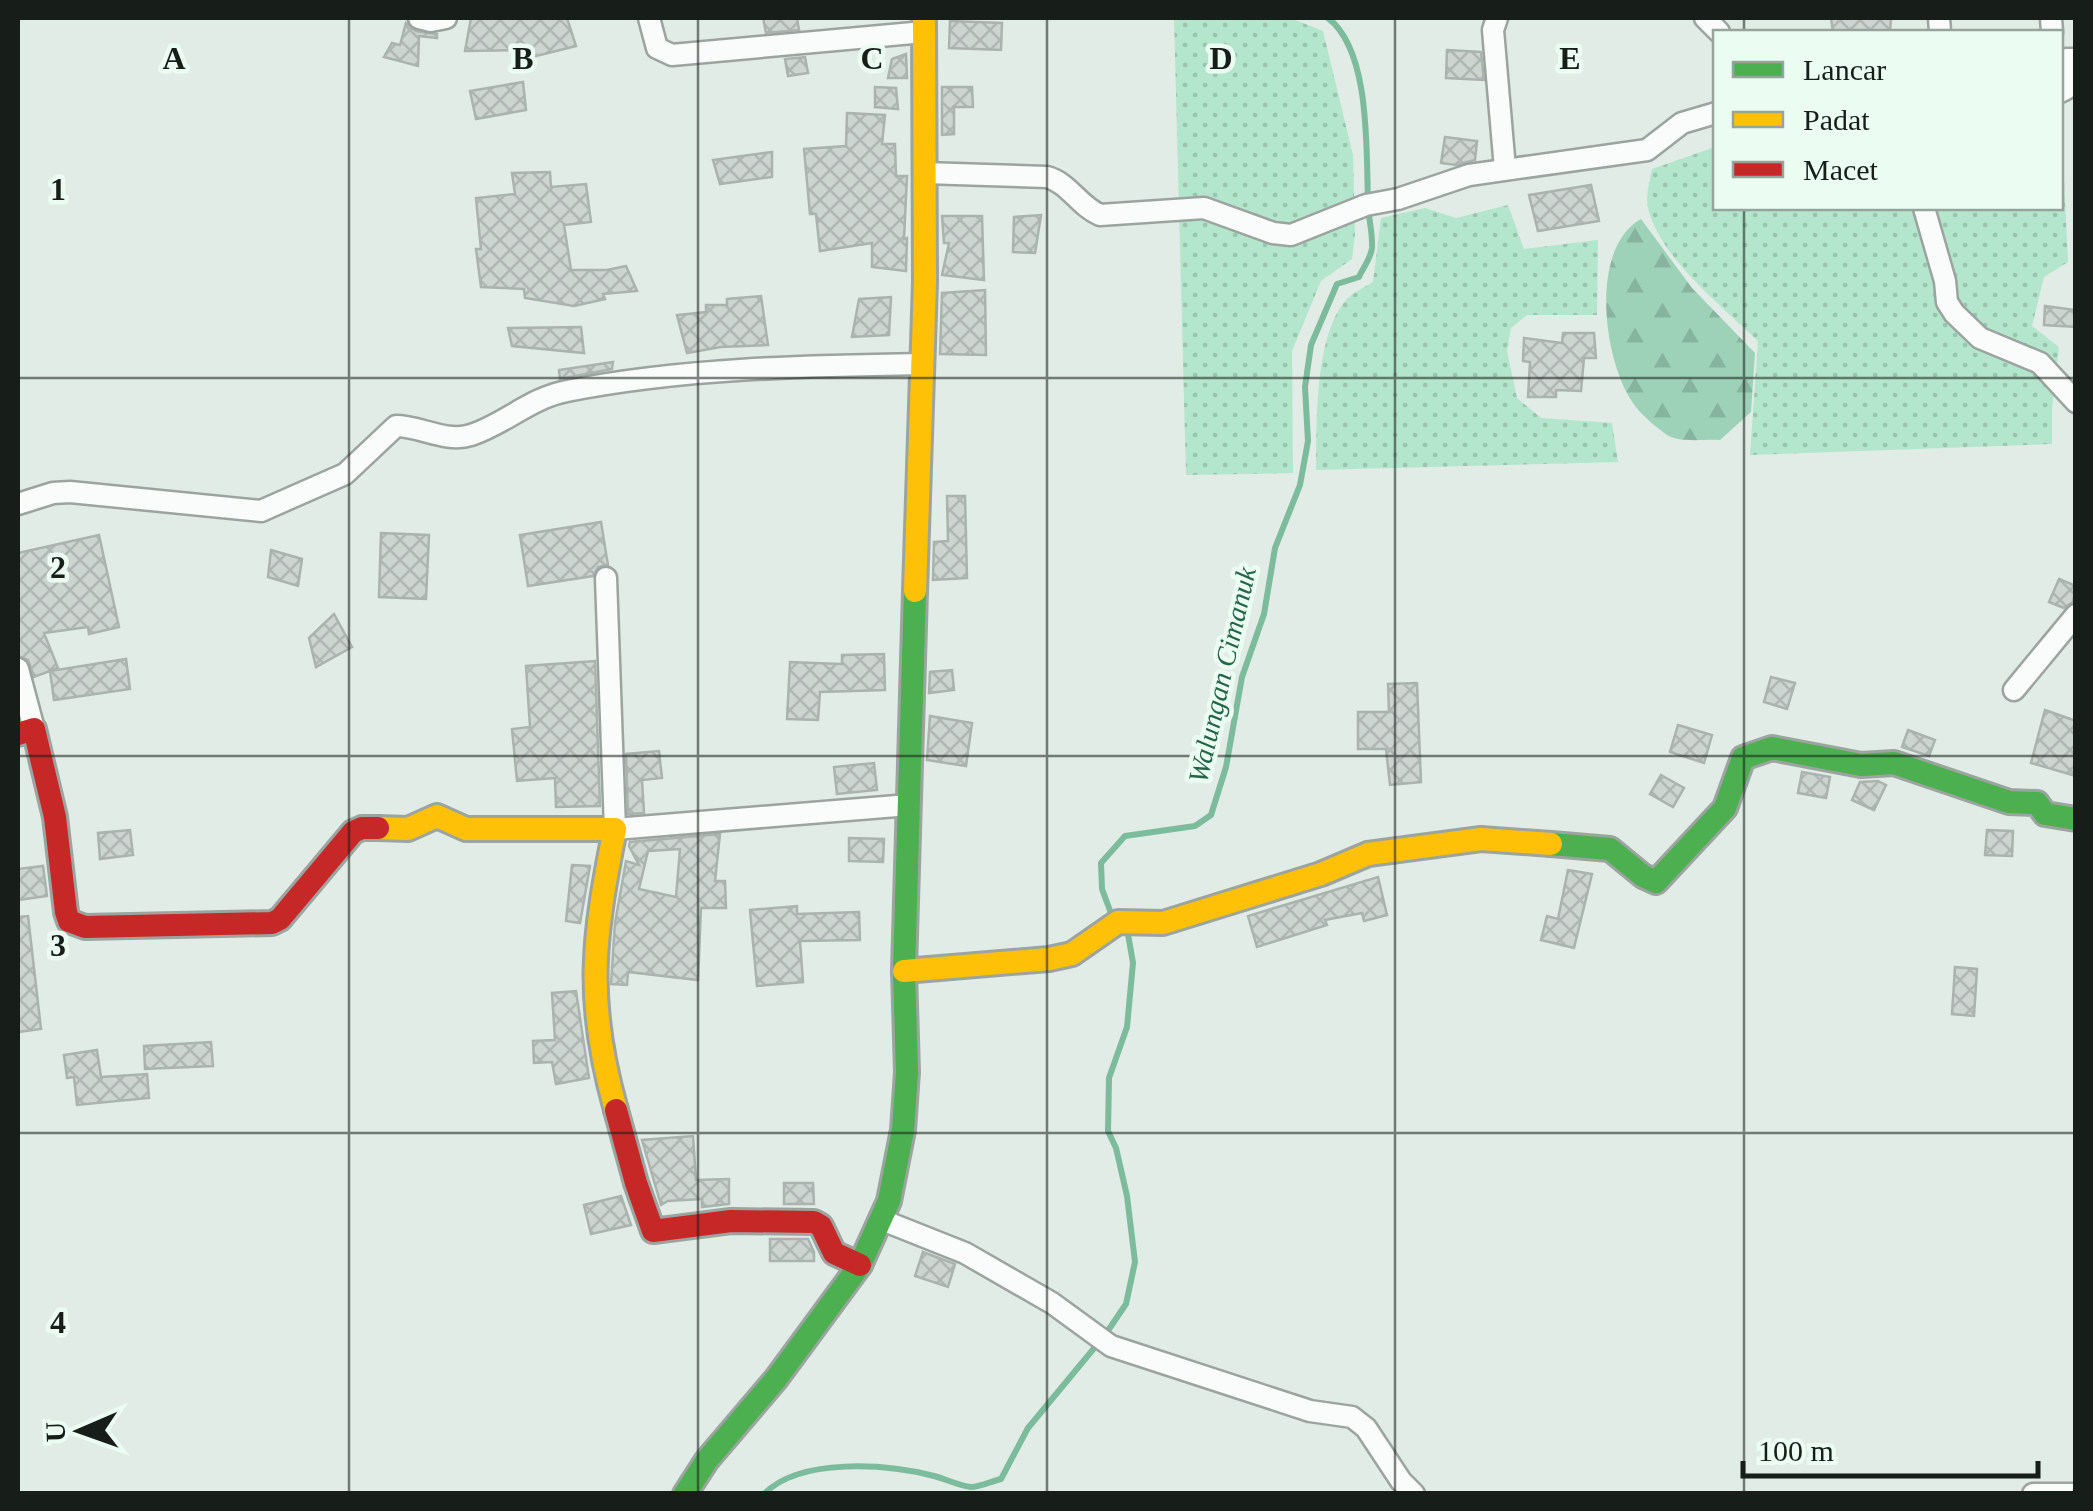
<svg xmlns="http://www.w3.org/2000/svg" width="2093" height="1511" font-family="Georgia,serif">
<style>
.grass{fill:url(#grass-dots)}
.forest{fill:url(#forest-firs)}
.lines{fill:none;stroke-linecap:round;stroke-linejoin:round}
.stream{stroke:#7cbb9c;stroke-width:6}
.building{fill:url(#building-cross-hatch);stroke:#abb3ae;stroke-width:2.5;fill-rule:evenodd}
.street-casing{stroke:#9ca4a0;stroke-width:25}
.fast-casing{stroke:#9ca4a0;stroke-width:28}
.slow-casing{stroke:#9ca4a0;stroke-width:28}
.jam-casing{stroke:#9ca4a0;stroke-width:28}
.street{stroke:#fafcfb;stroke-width:20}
.fast{stroke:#4caf50;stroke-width:22}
.slow{stroke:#ffc107;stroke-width:22}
.jam{stroke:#c62828;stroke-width:22}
.grid{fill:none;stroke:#171e1a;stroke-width:2.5;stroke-opacity:0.55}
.labels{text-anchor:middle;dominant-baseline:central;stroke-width:9;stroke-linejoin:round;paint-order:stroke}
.water-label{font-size:28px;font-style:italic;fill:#246447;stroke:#ebfdf2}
.grid-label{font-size:32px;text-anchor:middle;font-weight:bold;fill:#171e1a;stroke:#ebfdf2;stroke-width:9;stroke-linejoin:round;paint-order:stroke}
</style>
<defs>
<pattern id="grass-dots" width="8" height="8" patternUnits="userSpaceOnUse" patternTransform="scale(2.5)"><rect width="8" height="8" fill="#b3e6cc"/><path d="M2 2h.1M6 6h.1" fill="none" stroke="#99c5af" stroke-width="1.8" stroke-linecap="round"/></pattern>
<pattern id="forest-firs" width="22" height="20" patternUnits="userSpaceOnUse" patternTransform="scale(2.5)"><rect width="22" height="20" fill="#9ed2b8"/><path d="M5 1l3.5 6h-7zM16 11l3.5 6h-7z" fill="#87b49e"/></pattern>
<pattern id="building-cross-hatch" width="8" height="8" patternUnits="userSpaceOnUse" patternTransform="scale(2.5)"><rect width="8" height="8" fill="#cdd5d1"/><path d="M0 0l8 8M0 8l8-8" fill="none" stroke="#afb6b3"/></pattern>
</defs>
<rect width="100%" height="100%" fill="#e1ece6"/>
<!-- grass -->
<g class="grass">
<polygon points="1174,18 1290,18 1323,31 1353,155 1355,234 1352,259 1321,281 1292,351 1293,473 1186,475"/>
<path d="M2061,119L2068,262L2044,277L2032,326L2059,347L2052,409V444L1750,455L1758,341C1723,307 1660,258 1648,208C1645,197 1650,181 1652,169L1715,147L1716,208H1754L1756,210L1762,208H2060Z"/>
<path d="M1508,205L1524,249L1598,240L1597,315H1527L1511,328L1507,351L1517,398L1541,418L1612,423L1618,462L1316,470C1317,423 1314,337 1346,300C1352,293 1365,287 1373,282L1381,218L1425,208L1456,218Z"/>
</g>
<!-- forest -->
<path class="forest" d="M1641,219L1692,288L1755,353L1751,412L1720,440C1705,439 1679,443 1667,435C1657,428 1640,414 1633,403C1603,360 1589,248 1641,219Z"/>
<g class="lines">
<!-- stream -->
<g class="stream">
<path d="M1112,916L1102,889L1101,863L1125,836L1195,826L1211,815L1226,767L1242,677L1264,614L1275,548L1300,485L1308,441L1305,387L1311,345L1337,284L1359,277C1363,268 1371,258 1372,248C1373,233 1368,217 1368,202C1366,151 1371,51 1328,18"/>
<path d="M764,1494C800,1457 887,1464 934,1476C946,1479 959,1486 971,1487C980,1487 992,1481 1001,1479L1028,1428L1105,1335L1126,1304L1135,1262L1127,1196L1116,1148L1108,1131L1109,1078L1127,1027L1133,963L1128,934L1124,929"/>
</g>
</g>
<!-- building -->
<g class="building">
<polygon points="471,18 567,18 576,46 536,56 534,50 465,51"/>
<polygon points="763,18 797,18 799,30 766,33"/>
<polygon points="1831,18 1891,18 1890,32 1833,32"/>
<polygon points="950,21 1002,23 1001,50 949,48"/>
<polygon points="406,23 416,31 437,34 437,38 419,36 418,66 384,57 392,43 400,45"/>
<polygon points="1447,50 1481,52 1484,80 1446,78"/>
<polygon points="906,54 907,78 888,78 892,59"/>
<polygon points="805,57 808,73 788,76 785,59"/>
<polygon points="523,82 526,110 476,119 470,91"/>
<polygon points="875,87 896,88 898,109 875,107"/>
<polygon points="942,87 972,87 973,107 954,107 954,134 942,135"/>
<polygon points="847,113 885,115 882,144 895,144 896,176 907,176 904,239 907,238 906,271 872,267 872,243 820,251 816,214 810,214 804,149 846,146"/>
<polygon points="1445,137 1477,141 1475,160 1456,165 1441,163"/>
<polygon points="772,152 772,177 720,184 713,160"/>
<polygon points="550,172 551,187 586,184 591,222 564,225 571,270 607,270 626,266 637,291 603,294 605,299 574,306 525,298 524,289 481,287 476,249 481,249 476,198 515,194 512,173"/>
<polygon points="1591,185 1599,221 1538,231 1529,195"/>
<polygon points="1041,215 1035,253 1013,252 1014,217"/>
<polygon points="942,216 982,216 984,280 942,275 949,243 944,243"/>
<polygon points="985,290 986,355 940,354 942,293"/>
<polygon points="761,296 768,345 721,347 687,353 677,315 706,312 706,305 727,305 727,299"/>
<polygon points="891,297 889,335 852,337 859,299"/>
<polygon points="2045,306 2076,310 2076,327 2044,325"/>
<polygon points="581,327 584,353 512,346 508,328"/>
<polygon points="1563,333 1594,333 1596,358 1584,358 1581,391 1556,390 1556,397 1528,397 1530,362 1523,361 1524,338 1562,343"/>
<polygon points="613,362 612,369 560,379 559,370"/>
<polygon points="947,496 965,496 967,578 933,580 934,542 948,541"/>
<polygon points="601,522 608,565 598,567 593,576 528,586 520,535"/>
<polygon points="381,533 429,535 426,599 379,597"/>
<polygon points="99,535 119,627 89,634 88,627 44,633 58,668 34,677 28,660 18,656 18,553"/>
<polygon points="271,550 302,559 298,586 268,577"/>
<polygon points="2059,579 2076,586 2073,602 2064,608 2049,602"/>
<polygon points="334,614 352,647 316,667 309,638"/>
<polygon points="884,654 885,690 820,692 818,720 787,719 790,662 842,664 842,655"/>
<polygon points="126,659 130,689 54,700 50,671"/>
<polygon points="595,661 600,806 556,807 555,778 517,781 512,729 530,727 526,666"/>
<polygon points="952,670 954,690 929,693 930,672"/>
<polygon points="1771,677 1795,683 1787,709 1764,702"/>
<polygon points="1417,683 1421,782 1390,785 1386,749 1358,749 1358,712 1389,712 1388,684"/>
<polygon points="2045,710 2076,721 2076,776 2031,763"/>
<polygon points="930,716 972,723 966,766 927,760"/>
<polygon points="1678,725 1712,735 1704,763 1670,752"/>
<polygon points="1908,730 1935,740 1929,756 1902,747"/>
<polygon points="659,751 662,778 642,780 644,813 628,814 626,754"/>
<polygon points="874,763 877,790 837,794 834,767"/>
<polygon points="1802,772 1830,777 1826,798 1798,793"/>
<polygon points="1661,775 1684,788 1673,807 1650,794"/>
<polygon points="1878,781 1886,785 1874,810 1852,800 1860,782"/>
<polygon points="130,830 133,855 100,859 98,833"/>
<polygon points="1987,830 2013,831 2012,856 1985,855"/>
<path d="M720,834L715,881H725L726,908H701L698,980L628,972L627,985L611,984L615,923L626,861L639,865L629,846L630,842ZM680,849L676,897L639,889L648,851Z"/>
<polygon points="849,838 884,839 883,862 849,861"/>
<polygon points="572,865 590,866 580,923 566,921"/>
<polygon points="43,866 47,896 18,900 18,869"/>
<polygon points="1568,870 1592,874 1574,948 1541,940 1547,916 1558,919"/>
<polygon points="1378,877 1387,915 1364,921 1362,913 1325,920 1327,925 1257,947 1248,916"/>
<polygon points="797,906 797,914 859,912 860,940 800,941 803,982 757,986 750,910"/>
<polygon points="28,916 41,1029 18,1032 18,917"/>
<polygon points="1955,967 1977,969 1974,1016 1952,1014"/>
<polygon points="576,991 589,1078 556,1084 552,1062 534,1063 533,1041 555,1040 552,993"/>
<polygon points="211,1042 213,1066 145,1069 144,1046"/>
<polygon points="97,1050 101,1077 147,1074 149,1098 77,1105 74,1077 67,1078 64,1055"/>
<polygon points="693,1136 696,1180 729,1179 729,1204 702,1207 702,1199 668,1201 661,1205 642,1140"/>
<polygon points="784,1183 813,1183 814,1204 784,1204"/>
<polygon points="621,1196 631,1225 591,1234 584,1205"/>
<polygon points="770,1239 808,1239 814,1252 814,1261 770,1261"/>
<polygon points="923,1252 955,1264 948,1287 915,1276"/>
</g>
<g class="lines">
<defs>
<g id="street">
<polyline points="419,18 431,21 446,18"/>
<polyline points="649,18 657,48 672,55 924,32"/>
<polyline points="1497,18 1493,30 1505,169"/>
<polyline points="1705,18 1719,32"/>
<polyline points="1939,18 1940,32"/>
<polyline points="2051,18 2052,32"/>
<polyline points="2060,92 2066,89 2066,59 2076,59"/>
<path d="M924,173L1047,177C1069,183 1079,206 1100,215L1204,208L1273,233L1291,235L1366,205L1398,199L1469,175L1647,150L1682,123L1716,113"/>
<polyline points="1924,208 1945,281 1947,302 1954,313 1980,338 2040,363 2076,402"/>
<path d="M18,504L53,493L70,492L261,511L345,474L396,426C420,426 446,443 471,435C505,424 530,398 567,391C684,368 803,366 923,364"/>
<polyline points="606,578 615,829 909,805"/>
<polyline points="18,669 34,729"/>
<polyline points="2014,690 2076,615"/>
<polyline points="882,1220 965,1253 1052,1303 1111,1346 1310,1411 1352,1417 1366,1428 1401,1481 1414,1494"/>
<polyline points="2033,1494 2074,1494"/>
</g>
<g id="fast">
<polyline points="1551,844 1610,849 1643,876 1656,882 1725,808 1743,758 1772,748 1861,765 1894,763 2009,802 2037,803 2045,814 2076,819"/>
<polyline points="685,1494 707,1460 776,1379 860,1265 889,1201 903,1130 907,1072 904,971 915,591"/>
</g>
<g id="slow">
<polyline points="915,591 925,282 924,18"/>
<path d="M378,828L408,829L437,816L466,829H615C593,939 585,1000 616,1110"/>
<polyline points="904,971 1049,959 1072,954 1118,922 1163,923 1321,874 1368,854 1481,839 1551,844"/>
</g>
<g id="jam">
<polyline points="18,734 34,729 55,817 66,912 69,921 85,927 272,923 280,919 353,832 362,828 378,828"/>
<polyline points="616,1110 636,1183 653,1231 731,1221 814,1222 821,1226 834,1253 860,1265"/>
</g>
</defs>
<!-- street casing -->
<use href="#street" class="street-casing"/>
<!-- fast casing -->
<use href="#fast" class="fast-casing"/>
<!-- slow casing -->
<use href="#slow" class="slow-casing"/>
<!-- jam casing -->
<use href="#jam" class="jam-casing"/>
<!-- street -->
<use href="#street" class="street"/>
<!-- fast -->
<use href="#fast" class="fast"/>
<!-- slow -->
<use href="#slow" class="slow"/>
<!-- jam -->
<use href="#jam" class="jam"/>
</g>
<!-- grid -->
<path class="grid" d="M349,18V1494M698,18V1494M1047,18V1494M1395,18V1494M1744,18V32M1744,208V1494M18,378H2076M18,756H2076M18,1133H2076"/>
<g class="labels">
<!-- water labels -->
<g class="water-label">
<text transform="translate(1222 675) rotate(-77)">Walungan Cimanuk</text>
</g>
</g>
<g class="grid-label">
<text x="174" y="69">A</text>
<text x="523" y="69">B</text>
<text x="872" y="69">C</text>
<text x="1221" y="69">D</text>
<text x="1570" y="69">E</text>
<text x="58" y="200">1</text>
<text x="58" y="578">2</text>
<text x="58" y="956">3</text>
<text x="58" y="1333">4</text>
</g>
<!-- border -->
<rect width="2093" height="1511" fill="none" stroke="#171e1a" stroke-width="40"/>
<!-- legend -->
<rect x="1713" y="30" width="350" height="180" fill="#ebfdf2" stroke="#96a49c" stroke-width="2.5"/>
<rect x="1733" y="62" width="50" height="15" fill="#4caf50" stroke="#96a49c" stroke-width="2.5"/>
<text x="1803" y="80" font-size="30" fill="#171e1a">Lancar</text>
<rect x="1733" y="112" width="50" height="15" fill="#ffc107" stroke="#96a49c" stroke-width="2.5"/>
<text x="1803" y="130" font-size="30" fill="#171e1a">Padat</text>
<rect x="1733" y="162" width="50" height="15" fill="#c62828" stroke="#96a49c" stroke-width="2.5"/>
<text x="1803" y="180" font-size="30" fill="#171e1a">Macet</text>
<!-- north arrow -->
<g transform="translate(80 1431) rotate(268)" stroke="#ebfdf2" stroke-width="8" paint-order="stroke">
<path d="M0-8L18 38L0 25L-18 38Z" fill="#171e1a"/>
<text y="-15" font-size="28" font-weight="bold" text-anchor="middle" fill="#171e1a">U</text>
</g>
<!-- scale -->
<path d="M1743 1461v15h295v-15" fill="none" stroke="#171e1a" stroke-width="5"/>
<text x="1758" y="1461" font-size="30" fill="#171e1a" stroke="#ebfdf2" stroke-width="8" paint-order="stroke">100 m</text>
</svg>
